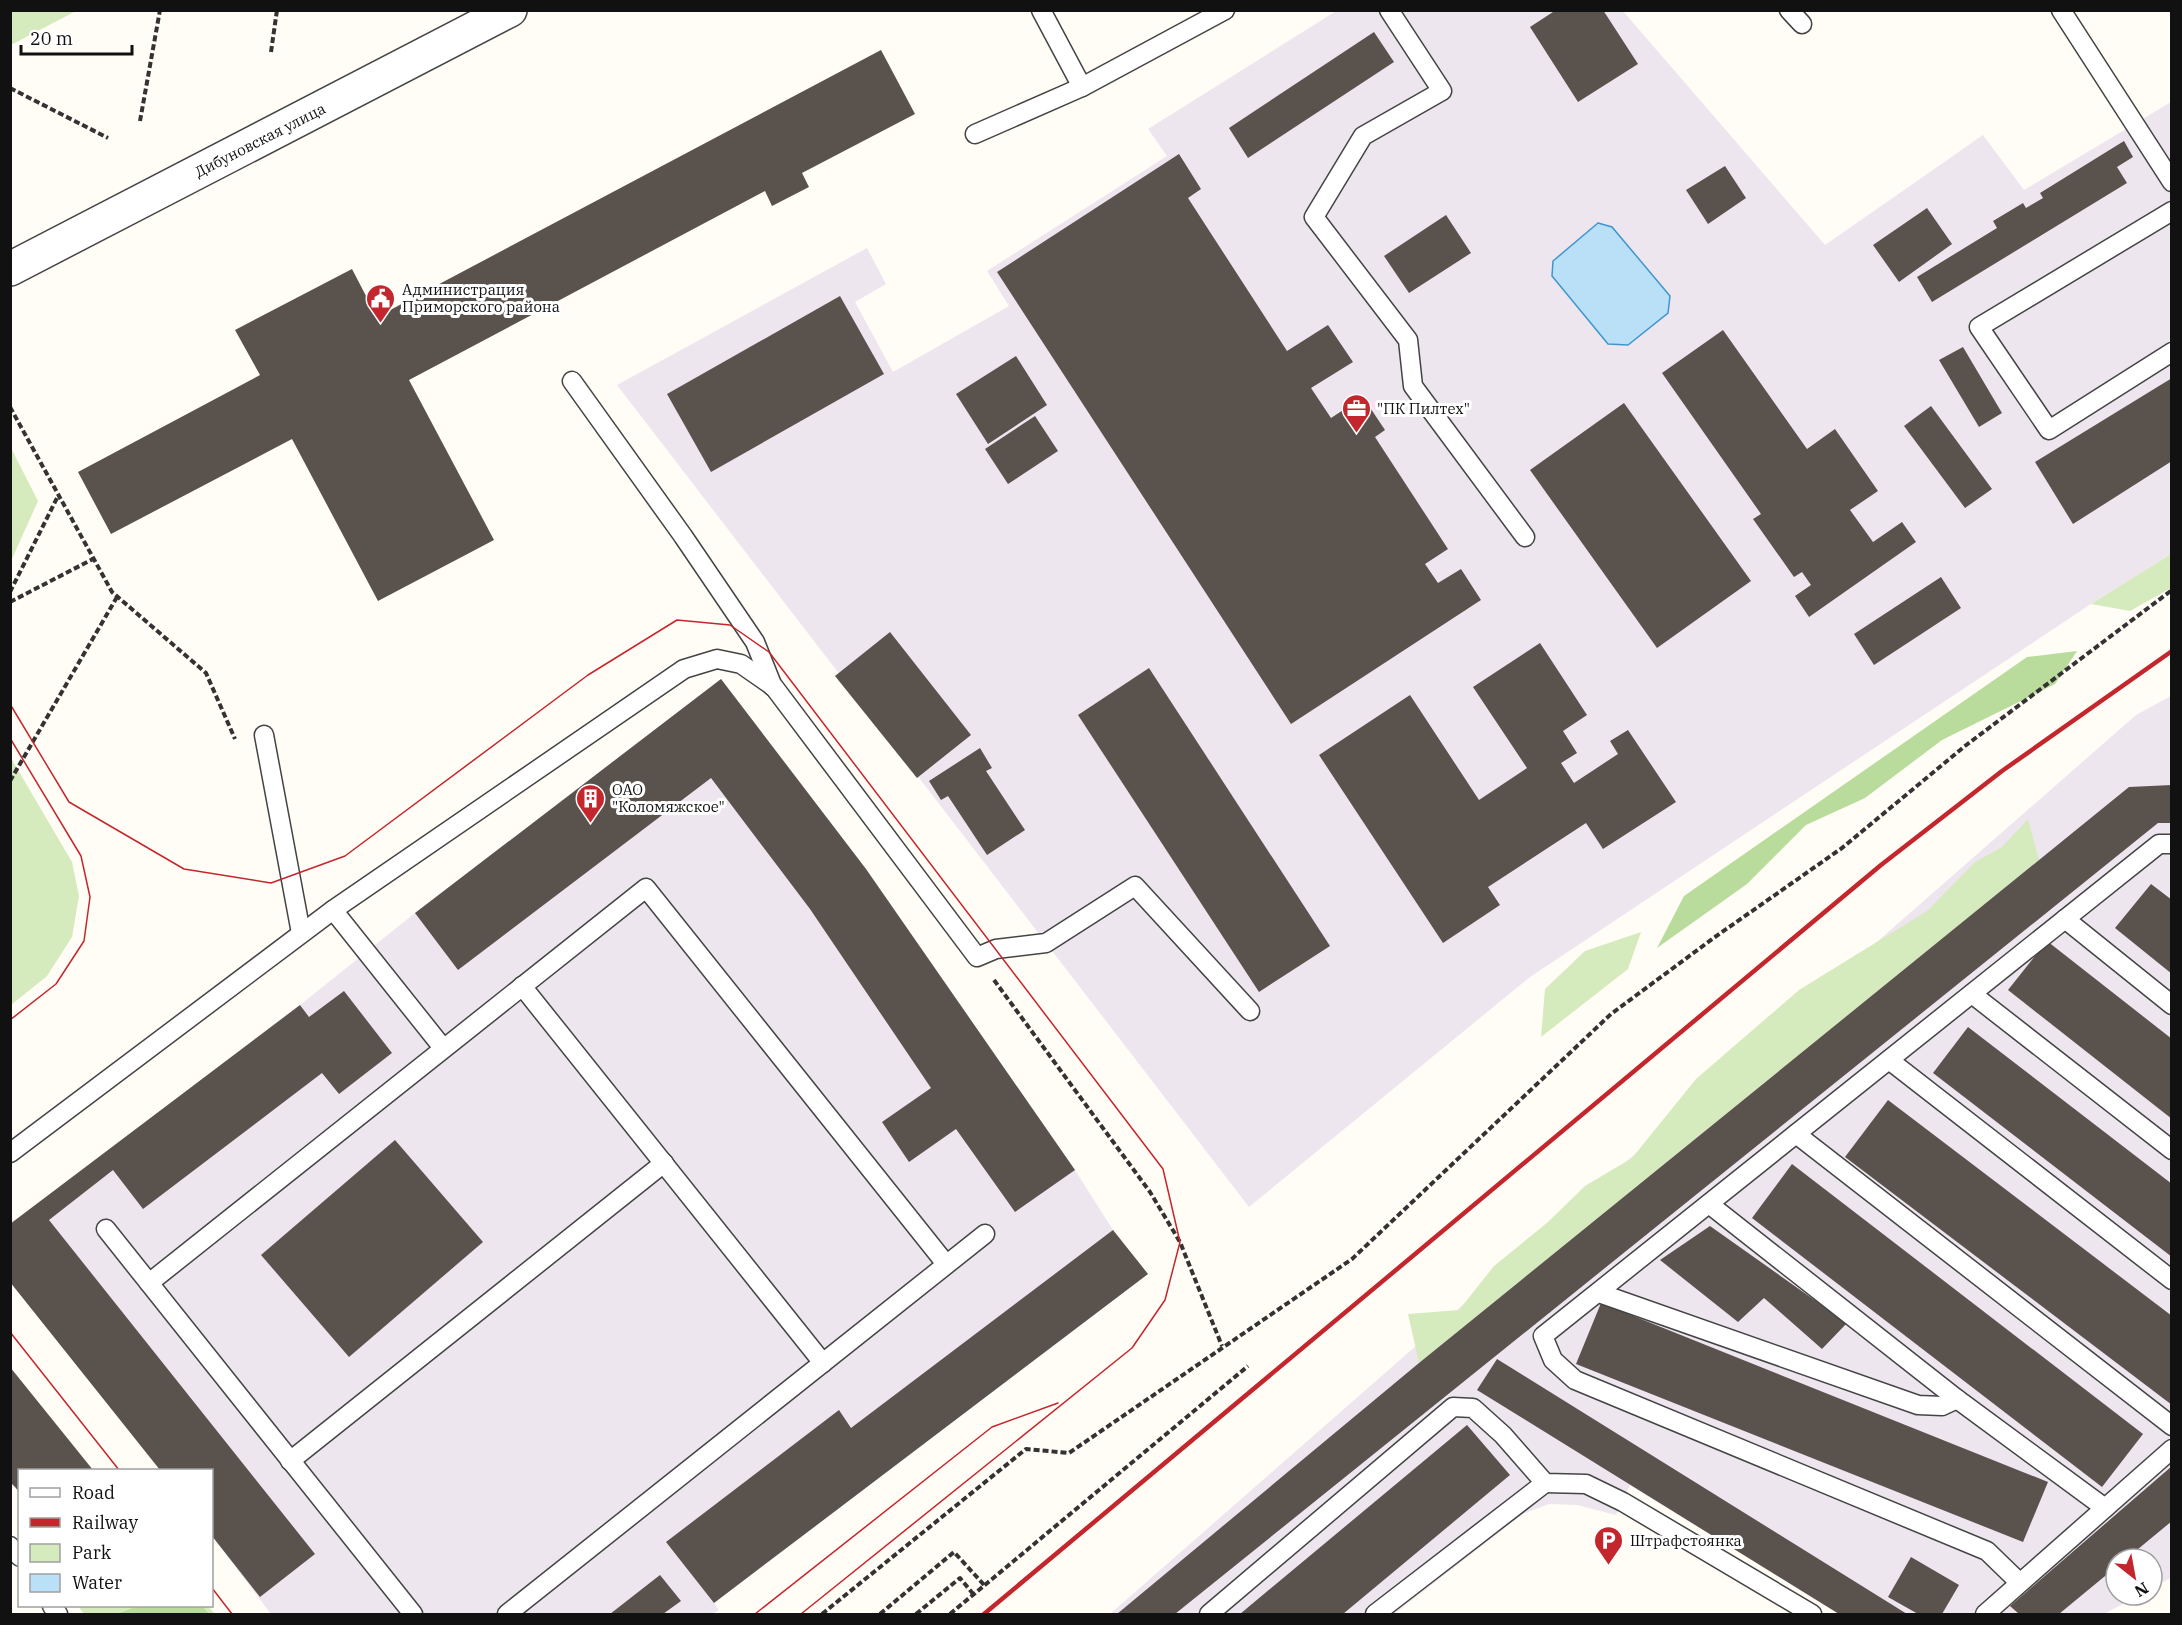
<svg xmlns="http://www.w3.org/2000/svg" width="2182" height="1625" font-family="'IBM Plex Serif',serif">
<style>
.industrial{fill:#eee6ef}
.green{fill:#d5ebbd}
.forest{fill:#b9dc9c}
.water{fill:#b9e0f7;stroke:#3f96cf;stroke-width:1.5}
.building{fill:#5a524d}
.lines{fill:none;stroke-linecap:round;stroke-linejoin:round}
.lane-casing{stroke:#444;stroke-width:21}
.street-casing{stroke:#444;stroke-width:36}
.path{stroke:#333;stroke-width:4;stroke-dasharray:6 3;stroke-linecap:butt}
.lane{stroke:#fff;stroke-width:18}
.street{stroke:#fff;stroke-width:33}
.tram{stroke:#c4262e;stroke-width:1.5}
.rail{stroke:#c4262e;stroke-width:4.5}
.labels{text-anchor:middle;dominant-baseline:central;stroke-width:6;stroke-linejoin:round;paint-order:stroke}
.street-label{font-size:15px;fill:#111;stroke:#fff}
.poi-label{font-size:15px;fill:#111;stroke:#fff;text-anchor:start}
</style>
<rect width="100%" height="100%" fill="#fffdf5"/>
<!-- industrial -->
<g class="industrial">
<polygon points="1336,11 1623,11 1825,245 1983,135 2024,190 2171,102 2171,554 2091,604 1530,977 1249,1207 617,385 867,248 886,284 855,302 893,372 1009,306 987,271 1167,156 1148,129"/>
<polygon points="721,679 866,869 1075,1170 1113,1230 1148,1274 714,1603 719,1610 712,1614 271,1614 212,1536 212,1470 160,1470 11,1282 11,1224 300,1005 415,913"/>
<polygon points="2171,696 2171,1578 2152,1588 2152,1559 2116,1559 2116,1595 2140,1595 2104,1614 1839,1614 1630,1485 1616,1515 1577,1505 1549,1504 1523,1514 1394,1614 1110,1614 2136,715"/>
</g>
<!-- green -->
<g class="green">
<polygon points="11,10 76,10 76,11 11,45"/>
<polygon points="11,448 38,501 11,561 10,448"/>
<polygon points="2171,554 2171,588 2130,611 2091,604"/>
<polygon points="11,758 72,862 79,896 72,937 47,976 11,1005"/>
<polygon points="2028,819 2039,860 1419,1363 1408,1314 1459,1310 1494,1266 1548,1222 1585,1186 1632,1158 1696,1079 1799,990 1927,911 1975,862 2002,847"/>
<polygon points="1641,932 1628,969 1541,1037 1545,989 1585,951"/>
<polygon points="78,1606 208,1606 215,1614 84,1614"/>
</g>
<!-- forest -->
<g class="forest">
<polygon points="2077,651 2055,684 1942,740 1865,798 1806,825 1747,884 1657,948 1684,896 2027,657"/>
<polygon points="138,1606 202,1606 209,1614 117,1614"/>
</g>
<!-- water -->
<polygon class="water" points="1598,223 1612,227 1670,296 1668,313 1628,345 1608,344 1552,276 1553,261"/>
<!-- building -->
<g class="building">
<polygon points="1556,10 1603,10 1638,64 1578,102 1530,27"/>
<polygon points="1374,32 1394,62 1248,158 1229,128"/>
<polygon points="881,50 915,114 802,173 809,187 772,206 765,191 409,380 494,540 378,601 292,439 111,534 78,472 260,375 235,330 352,269 377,317"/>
<polygon points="2124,141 2133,157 2117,167 2127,183 1932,302 1917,277 1997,228 1993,221 2023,203 2026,208 2043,198 2040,193"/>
<polygon points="1179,154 1201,189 1188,198 1287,351 1328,325 1353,362 1311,388 1331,418 1363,397 1385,430 1375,437 1448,549 1425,564 1438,583 1461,569 1481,600 1291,724 997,272"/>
<polygon points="1725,166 1746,198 1708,224 1686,190"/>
<polygon points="1927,208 1952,244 1899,282 1873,245"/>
<polygon points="1446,215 1471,253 1409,293 1384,256"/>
<polygon points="840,296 884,374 711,472 667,394"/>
<polygon points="1723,330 1807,449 1835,429 1878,491 1850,510 1873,542 1902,522 1916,542 1809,617 1795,596 1811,585 1802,572 1794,577 1753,519 1761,514 1662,373"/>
<polygon points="1963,347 2002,413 1979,427 1939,360"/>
<polygon points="1016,356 1047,405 988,444 956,394"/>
<polygon points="2172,378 2172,461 2073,524 2035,462"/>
<polygon points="1624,403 1751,581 1657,648 1530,470"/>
<polygon points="1931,406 1992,489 1965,508 1904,426"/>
<polygon points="1035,416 1058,451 1008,484 985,449"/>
<polygon points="1941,577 1961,608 1874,665 1854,634"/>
<polygon points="890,632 971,735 917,778 835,676"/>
<polygon points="1540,643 1587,715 1563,731 1577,753 1561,763 1574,783 1618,754 1610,741 1628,730 1676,802 1603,849 1586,823 1488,887 1500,905 1443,943 1319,755 1410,695 1479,800 1527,768 1473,687"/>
<polygon points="1149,668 1330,946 1259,992 1078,715"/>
<polygon points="721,679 866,869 1075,1170 1015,1212 956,1129 909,1162 882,1122 931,1088 810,909 711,778 458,970 415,913"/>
<polygon points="980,748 992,768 986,771 1025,830 987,855 948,796 941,800 929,781"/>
<polygon points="2172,785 2172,823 2158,823 1175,1614 1117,1614 1419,1363 2129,787"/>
<polygon points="2151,884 2172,900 2172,974 2115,928"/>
<polygon points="2047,941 2172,1039 2172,1119 2008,990"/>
<polygon points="344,991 392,1053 339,1094 322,1073 143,1209 113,1170 49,1220 315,1554 260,1597 212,1536 212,1470 160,1470 10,1282 10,1224 300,1005 309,1017"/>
<polygon points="1968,1027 2172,1184 2172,1257 1933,1073"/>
<polygon points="1888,1100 2172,1316 2172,1405 1845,1157"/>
<polygon points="395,1140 483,1242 349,1357 261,1255"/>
<polygon points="1792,1164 2143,1434 2102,1487 1752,1218"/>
<polygon points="1710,1226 1847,1323 1822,1349 1764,1298 1738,1322 1660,1260"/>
<polygon points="1113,1230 1148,1274 714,1603 666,1542 839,1410 851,1428"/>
<polygon points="1601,1303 2048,1482 2023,1542 1576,1364"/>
<polygon points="1497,1359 1907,1614 1839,1614 1477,1390"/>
<polygon points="10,1367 93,1470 20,1470 20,1493 15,1487 10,1482"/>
<polygon points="1467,1425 1510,1475 1343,1614 1240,1614"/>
<polygon points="2172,1466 2172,1521 2126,1559 2116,1559 2116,1567 2059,1614 2019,1614 2010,1606"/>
<polygon points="1911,1557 1959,1585 1942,1614 1918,1614 1888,1597"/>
<polygon points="660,1575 681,1601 663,1614 610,1614"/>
</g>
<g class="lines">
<defs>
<g id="lane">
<polyline points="1041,10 1082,87"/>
<polyline points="1389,10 1442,91 1363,136 1314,217 1408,340 1413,386 1525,537"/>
<polyline points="1789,10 1802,24"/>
<polyline points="2061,10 2172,182"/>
<polyline points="975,134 1082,87 1225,10"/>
<polyline points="2172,211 1979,327 2049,430 2172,352"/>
<polyline points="572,381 683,536 755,642 773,687"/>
<polyline points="264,735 301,933"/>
<polyline points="333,910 443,1048"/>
<polyline points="2065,919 2172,1005"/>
<polyline points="522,986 823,1363"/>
<polyline points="1972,994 2172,1150"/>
<polyline points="1889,1060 2172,1280"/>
<polyline points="1796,1134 2172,1426"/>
<polyline points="10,1153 333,910 684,669 717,659 741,664 774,687 977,957 996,949 1046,943 1135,886 1250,1011"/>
<polyline points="1709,1204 1957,1399 2105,1508"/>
<polyline points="106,1229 413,1614"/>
<polyline points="149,1283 646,888 946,1264"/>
<polyline points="1599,1293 1918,1405 1942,1406 1957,1399"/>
<polyline points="290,1461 664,1163"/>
<polyline points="10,1546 20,1557"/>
<polyline points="2019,1582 1987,1551 1575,1380 1553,1360 1543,1336 2159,844 2172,844"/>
<polyline points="52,1606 58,1614"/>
<polyline points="507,1614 985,1234"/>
<polyline points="1209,1614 1453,1407 1473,1408 1503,1435 1545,1483 1586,1484 1623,1502 1812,1614"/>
<polyline points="1375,1614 1545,1483"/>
<polyline points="1985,1614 2172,1449"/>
</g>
<polyline id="street" points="10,269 510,10"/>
</defs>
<!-- lane casing -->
<use href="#lane" class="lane-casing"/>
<!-- street casing -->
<use href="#street" class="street-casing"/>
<!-- path -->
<g class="path">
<polyline points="271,52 277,10"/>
<polyline points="10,88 108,138"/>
<polyline points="140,121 160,10"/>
<polyline points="10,407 112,592 206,673 235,739"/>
<polyline points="10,592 58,496"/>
<polyline points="10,602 93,559"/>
<polyline points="10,781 117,597"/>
<polyline points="994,980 1150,1192 1180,1242 1222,1346"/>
<polyline points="822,1614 1026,1449 1069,1453 1352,1259 1611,1014 1715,937 1842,848 1965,746 2172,590"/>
<polyline points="880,1614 954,1552 985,1586"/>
<polyline points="916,1614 960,1578 974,1595"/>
<polyline points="950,1614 1248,1366"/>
</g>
<!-- lane -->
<use href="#lane" class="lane"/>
<!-- street -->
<use href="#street" class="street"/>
<!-- tram -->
<g class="tram">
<polyline points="10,704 69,802 184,869 271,883 345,856 588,675 677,620 730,625 769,652 1163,1169 1180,1242 1165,1300 1132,1348 801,1614"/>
<polyline points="10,738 81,856 90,897 84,941 56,984 10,1020"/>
<polyline points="10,1332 119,1470"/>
<polyline points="212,1588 232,1614"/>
<polyline points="755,1614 992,1427 1058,1403"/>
</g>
<!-- rail -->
<polyline class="rail" points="984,1614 1881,865 2002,771 2172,651"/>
</g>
<!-- icons -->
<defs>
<symbol id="civic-pin" viewBox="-11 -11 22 30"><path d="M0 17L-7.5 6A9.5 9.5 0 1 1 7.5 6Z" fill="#c4262e" stroke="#fff"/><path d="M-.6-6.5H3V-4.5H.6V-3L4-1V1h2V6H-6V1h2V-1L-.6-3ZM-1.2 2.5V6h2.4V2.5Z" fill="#fff"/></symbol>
<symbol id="office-pin" viewBox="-11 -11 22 30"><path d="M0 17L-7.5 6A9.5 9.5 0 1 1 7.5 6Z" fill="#c4262e" stroke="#fff"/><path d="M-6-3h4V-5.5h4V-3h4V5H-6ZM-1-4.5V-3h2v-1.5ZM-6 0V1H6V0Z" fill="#fff"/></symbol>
<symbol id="building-pin" viewBox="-11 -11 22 30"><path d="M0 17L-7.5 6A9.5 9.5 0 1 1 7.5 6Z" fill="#c4262e" stroke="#fff"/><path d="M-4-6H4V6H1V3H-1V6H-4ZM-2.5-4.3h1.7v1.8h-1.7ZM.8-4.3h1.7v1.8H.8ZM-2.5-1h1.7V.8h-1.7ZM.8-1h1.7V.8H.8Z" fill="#fff"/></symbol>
<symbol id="parking-pin" viewBox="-11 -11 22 30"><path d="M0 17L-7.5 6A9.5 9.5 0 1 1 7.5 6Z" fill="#c4262e" stroke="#fff"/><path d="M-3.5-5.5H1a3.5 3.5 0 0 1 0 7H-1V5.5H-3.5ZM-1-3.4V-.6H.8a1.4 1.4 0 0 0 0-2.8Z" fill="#fff"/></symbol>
</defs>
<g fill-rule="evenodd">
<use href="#civic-pin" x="364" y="282" width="33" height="45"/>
<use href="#office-pin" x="1340" y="392" width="33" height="45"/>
<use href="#building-pin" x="574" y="782" width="33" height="45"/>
<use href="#parking-pin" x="1592" y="1524" width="33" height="45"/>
</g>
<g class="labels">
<!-- street labels -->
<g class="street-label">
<text transform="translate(260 140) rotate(-27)">Дибуновская улица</text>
</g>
<!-- poi labels -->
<g class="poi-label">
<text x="402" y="289">Администрация<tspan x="402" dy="17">Приморского района</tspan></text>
<text x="1377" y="408">"ПК Пилтех"</text>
<text x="612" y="789">ОАО<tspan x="612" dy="17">"Коломяжское"</tspan></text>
<text x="1630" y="1540">Штрафстоянка</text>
</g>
</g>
<!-- border -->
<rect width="2182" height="1625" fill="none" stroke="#111111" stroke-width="24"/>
<!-- legend -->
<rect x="18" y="1469" width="195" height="138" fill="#ffffff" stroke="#a0a0a0" stroke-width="1.5"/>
<rect x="30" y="1488" width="30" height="9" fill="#ffffff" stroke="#a0a0a0" stroke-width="1.5"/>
<text x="72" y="1499" font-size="18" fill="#111111">Road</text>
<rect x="30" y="1518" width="30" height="9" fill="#c4262e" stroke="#a0a0a0" stroke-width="1.5"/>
<text x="72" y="1529" font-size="18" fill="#111111">Railway</text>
<rect x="30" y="1544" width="30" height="18" fill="#d5ebbd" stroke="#a0a0a0" stroke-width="1.5"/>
<text x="72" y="1559" font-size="18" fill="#111111">Park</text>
<rect x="30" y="1574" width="30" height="18" fill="#b9e0f7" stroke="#a0a0a0" stroke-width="1.5"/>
<text x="72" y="1589" font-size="18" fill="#111111">Water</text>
<!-- north arrow -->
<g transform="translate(2134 1577) rotate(149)"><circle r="28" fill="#ffffff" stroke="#a0a0a0" stroke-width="1.5"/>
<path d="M0-4.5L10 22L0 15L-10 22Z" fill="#c4262e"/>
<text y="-9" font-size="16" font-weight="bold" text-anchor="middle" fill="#111111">N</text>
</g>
<!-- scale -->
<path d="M21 45v9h111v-9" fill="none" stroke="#111111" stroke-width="3"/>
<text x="30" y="45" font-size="18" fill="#111111" stroke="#ffffff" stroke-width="4.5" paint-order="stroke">20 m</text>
</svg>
